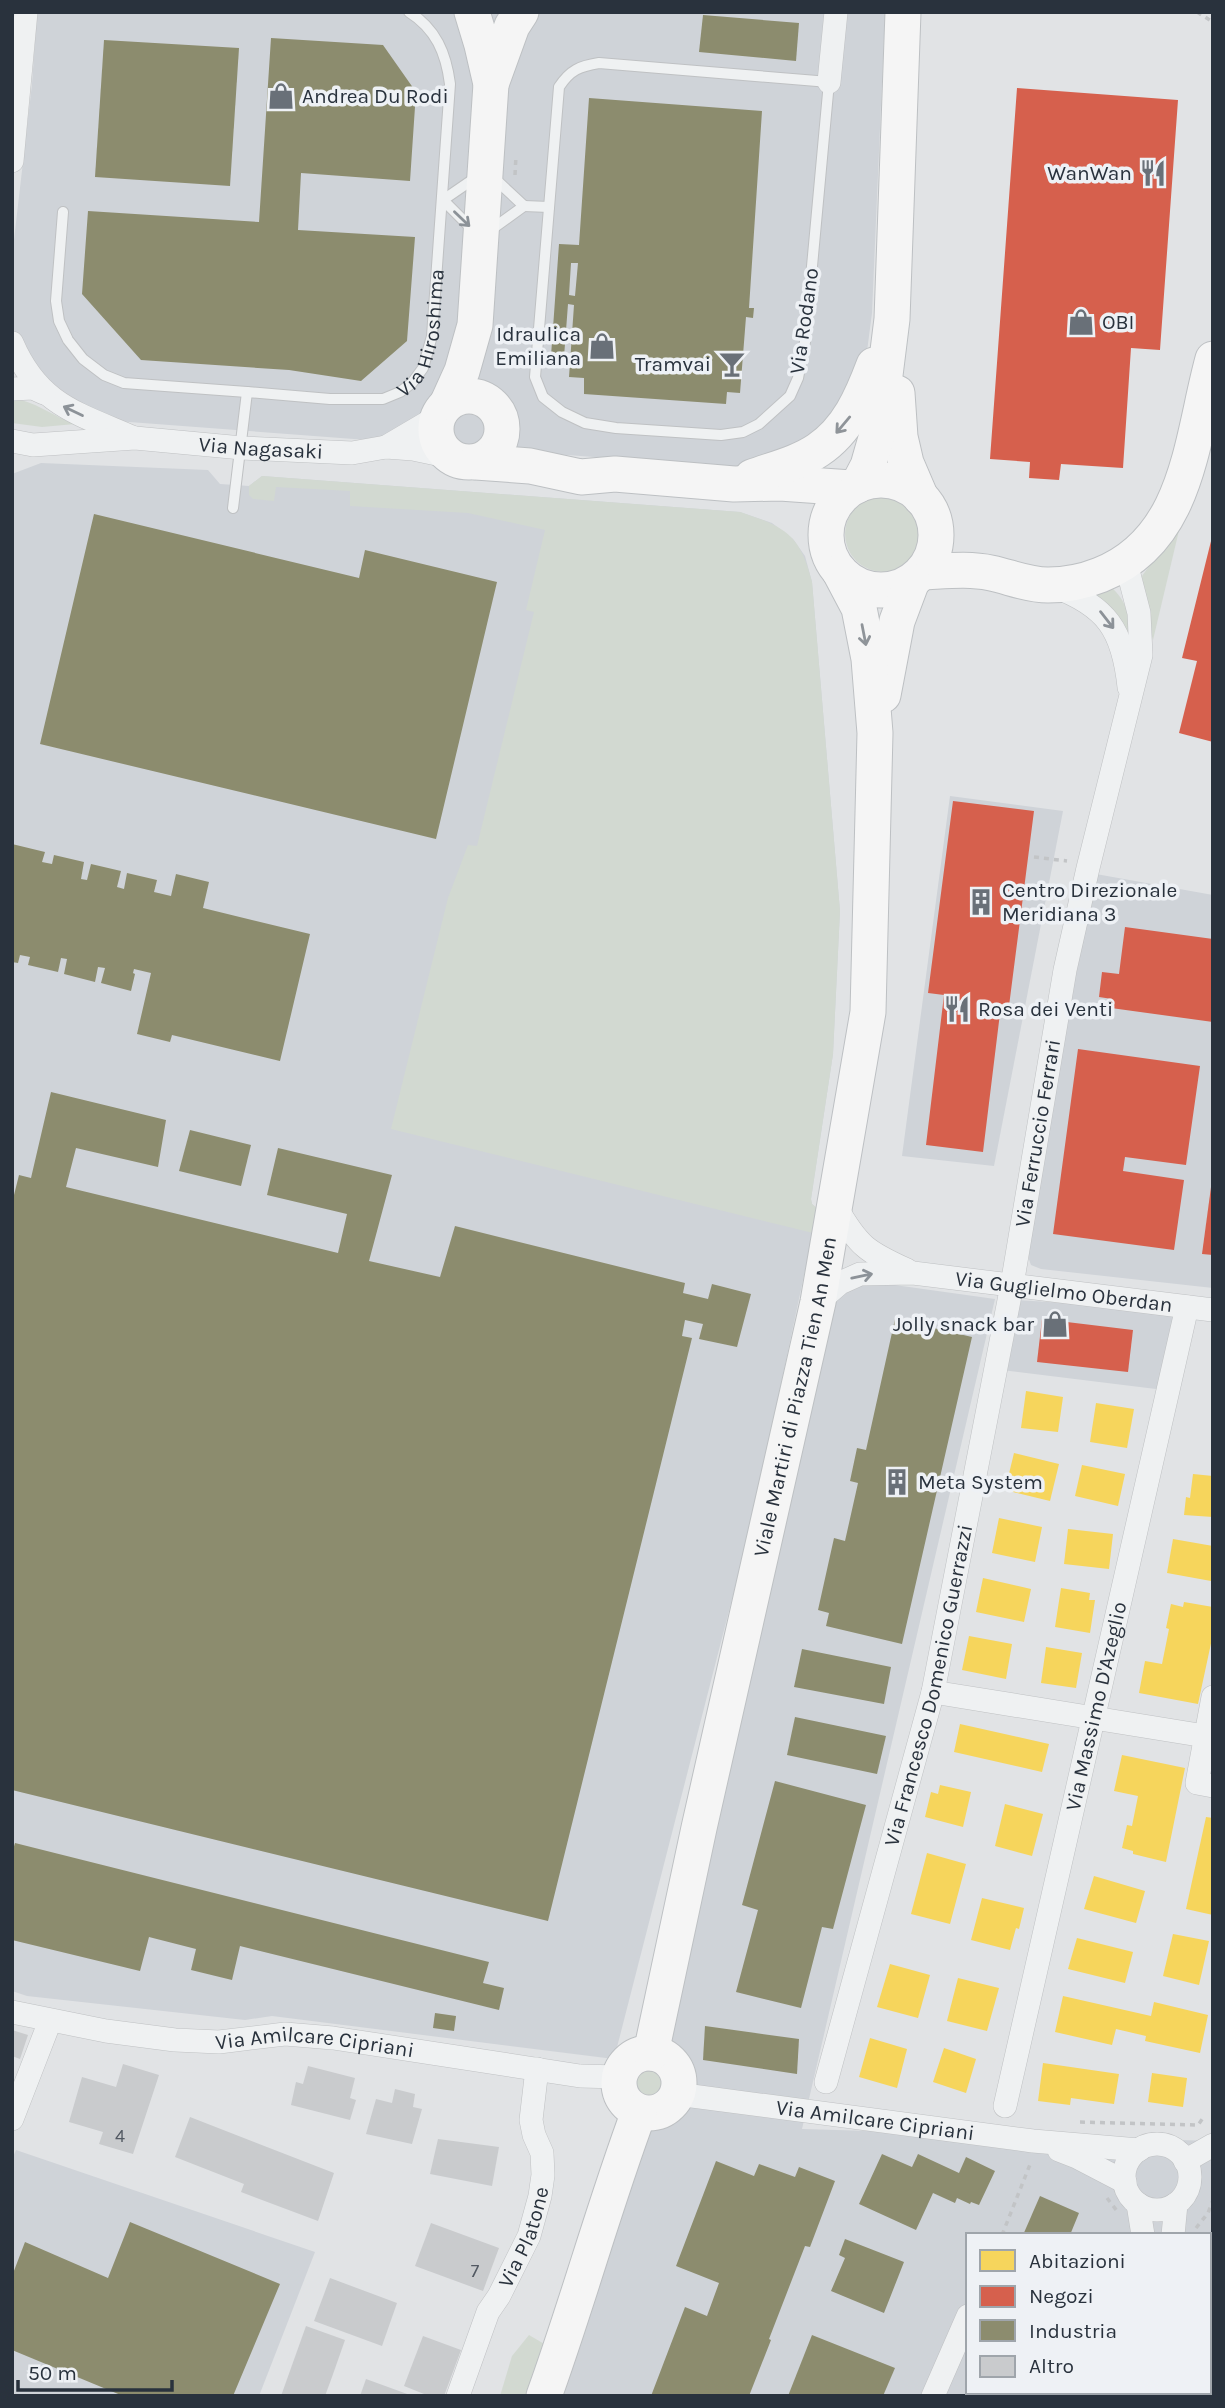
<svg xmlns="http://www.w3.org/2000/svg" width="1225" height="2408" font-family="Karla,sans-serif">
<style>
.built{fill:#cfd3d8;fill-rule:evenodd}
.green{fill:#d2d9d1}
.homes{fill:#f6d55c}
.shops{fill:#d6604d}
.industry{fill:#8c8c6e;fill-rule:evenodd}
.building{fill:#c9cbcd}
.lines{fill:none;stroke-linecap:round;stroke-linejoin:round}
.service-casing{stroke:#bfc1c3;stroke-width:12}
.minor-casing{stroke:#bfc1c3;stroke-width:24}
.primary-casing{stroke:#bdc0c3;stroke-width:37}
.path{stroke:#c2c4c6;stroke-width:3.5;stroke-dasharray:5 5;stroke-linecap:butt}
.service{stroke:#eff1f2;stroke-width:10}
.minor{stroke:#eff1f2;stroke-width:23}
.primary{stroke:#f5f5f5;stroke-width:35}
.oneway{stroke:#8c9298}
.oneway2{stroke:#8f9499}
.labels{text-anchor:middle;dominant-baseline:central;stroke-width:7;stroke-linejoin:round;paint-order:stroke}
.number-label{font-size:18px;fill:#525962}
.poi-label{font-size:21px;fill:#29323d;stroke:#eef1f5;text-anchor:start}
.street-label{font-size:21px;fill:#29323d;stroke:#eef1f5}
</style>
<rect width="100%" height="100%" fill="#e1e3e5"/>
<!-- built -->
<g class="built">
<polygon points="37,12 885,12 872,313 866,359 834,426 739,468 116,421 56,394 18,343 12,323 12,257 32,84"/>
<polygon points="41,463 208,470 220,484 249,486 262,476 740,512 772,523 793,539 805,556 812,582 840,911 833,1054 811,1199 812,1204 818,1209 752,1521 614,2059 272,2016 245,2020 27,1996 12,1991 12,474"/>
<polygon points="950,796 1063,811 994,1166 902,1156"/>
<polygon points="1096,874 1213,895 1213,1288 1041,1269 1031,1265 1027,1254 1064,1024"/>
<path d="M866,1281L995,1299L802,2129L1213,2141V2396H555L637,2157L823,1316L843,1289ZM968,2235H1209V2392H968Z"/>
<polygon points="1014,1300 1181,1310 1164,1390 1002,1370"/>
<polygon points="16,2150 315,2252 259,2396 21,2396 12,2393 12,2159"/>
</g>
<!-- green -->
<g class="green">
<path d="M12,399C32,399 54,417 75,424L42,427L12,423Z"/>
<path d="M262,476L740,512C785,527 800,534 812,582L840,911L833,1054L811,1199L812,1204L818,1209L813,1233L391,1129L448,898L468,845L477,846L534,612L526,610L545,530L468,513L350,506V491L276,487L274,501L253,499L249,495V486Z"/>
<circle cx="883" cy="534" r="38"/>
<polygon points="1181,522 1153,640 1145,610 1142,576"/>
<path d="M1112,588C1134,607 1131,638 1133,664L1087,593Z"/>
<circle cx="649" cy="2084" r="21"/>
<polygon points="529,2335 546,2345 529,2396 500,2396 512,2356"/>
</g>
<!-- homes -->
<g class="homes">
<polygon points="1026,1391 1063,1397 1058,1432 1021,1428"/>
<polygon points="1096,1403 1134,1409 1127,1448 1090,1442"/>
<polygon points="1014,1453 1059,1464 1050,1501 1005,1490"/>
<polygon points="1082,1465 1125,1474 1118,1506 1075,1496"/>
<polygon points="1193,1474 1213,1476 1213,1517 1184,1515 1186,1497 1190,1498"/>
<polygon points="999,1518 1042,1527 1035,1562 992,1553"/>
<polygon points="1068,1529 1113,1534 1109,1569 1064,1564"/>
<polygon points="1173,1539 1213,1546 1211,1581 1167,1573"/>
<polygon points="983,1578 1031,1589 1024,1622 976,1612"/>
<polygon points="1061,1588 1090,1593 1089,1600 1095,1600 1090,1633 1055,1627"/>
<polygon points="1184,1602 1213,1607 1213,1634 1198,1704 1139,1693 1145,1661 1162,1664 1169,1629 1166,1628 1171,1604 1183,1607"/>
<polygon points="969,1636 1012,1644 1006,1679 962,1670"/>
<polygon points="1046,1647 1082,1653 1076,1688 1041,1683"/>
<polygon points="960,1724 1049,1744 1042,1772 954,1752"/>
<polygon points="1122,1755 1185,1768 1166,1862 1133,1854 1133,1851 1122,1848 1127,1825 1132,1826 1138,1796 1114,1791"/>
<polygon points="940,1785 971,1792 963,1827 925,1817 931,1792 938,1794"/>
<polygon points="1005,1804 1043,1814 1032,1856 995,1846"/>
<polygon points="1206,1817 1213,1818 1213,1915 1186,1909"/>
<polygon points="927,1853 966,1864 950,1924 911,1914"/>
<polygon points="1094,1876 1145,1891 1136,1923 1084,1909"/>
<polygon points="982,1898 1024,1908 1019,1929 1016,1928 1010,1950 971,1940"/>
<polygon points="1173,1934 1209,1941 1199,1985 1163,1976"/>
<polygon points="1077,1938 1133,1952 1125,1983 1068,1969"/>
<polygon points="890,1964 930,1975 918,2018 877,2007"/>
<polygon points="958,1978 999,1988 987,2031 947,2021"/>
<polygon points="1063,1996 1151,2016 1154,2002 1208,2015 1200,2053 1145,2041 1146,2036 1116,2029 1112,2045 1055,2032"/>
<polygon points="870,2038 907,2049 897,2088 859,2077"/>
<polygon points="944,2048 976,2059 966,2093 933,2082"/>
<polygon points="1043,2063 1119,2074 1114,2104 1071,2098 1070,2105 1038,2101"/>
<polygon points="1152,2073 1187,2078 1183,2107 1148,2102"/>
</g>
<!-- shops -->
<g class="shops">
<polygon points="1017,88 1178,100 1160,350 1131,348 1123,468 1061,464 1059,480 1029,478 1030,462 990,459"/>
<polygon points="1212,537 1213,538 1213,742 1179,733 1197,661 1182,658"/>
<polygon points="953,801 1034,811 1009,1006 1001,1005 983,1152 926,1145 944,995 928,993"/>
<polygon points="1125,927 1213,939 1213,1022 1111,1008 1112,999 1099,997 1102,972 1119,974"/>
<polygon points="1078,1049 1200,1066 1186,1165 1125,1157 1123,1171 1184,1180 1174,1250 1053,1234"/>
<polygon points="1211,1187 1213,1187 1213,1255 1202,1254"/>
<polygon points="1042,1319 1133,1330 1128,1372 1037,1362"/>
</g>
<!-- industry -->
<g class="industry">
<polygon points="703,15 799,23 796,61 699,52"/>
<polygon points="271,38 383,45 416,92 410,181 301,173 298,230 415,237 407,341 361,381 289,370 141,360 82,294 88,211 259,222"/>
<polygon points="104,40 239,48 230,186 95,177"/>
<path d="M589,98L762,111L749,308H754L753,318L746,317L740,393L727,392L726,404L584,394V378L569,377L574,305L568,304L564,357L551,356L559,244L579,245ZM571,263H578L575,296L569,295Z"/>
<polygon points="94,514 359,578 365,550 497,582 436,839 40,744"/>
<polygon points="12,844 45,852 42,862 52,864 54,855 84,862 81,879 87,880 91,864 121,871 117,887 124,889 127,873 157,880 154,892 171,896 176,874 209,882 203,908 310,934 280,1061 172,1035 170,1042 137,1034 151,973 134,969 133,973 135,974 131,991 101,983 105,968 98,967 95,982 64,974 67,959 61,958 58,972 28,965 30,957 20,955 18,963 12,962"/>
<polygon points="51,1092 166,1120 158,1167 76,1148 66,1187 338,1253 347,1214 267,1195 278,1148 392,1175 369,1261 440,1277 455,1226 685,1283 683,1293 708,1299 712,1284 751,1294 737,1347 699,1339 703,1324 685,1320 682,1336 692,1338 548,1921 12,1790 12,1203 19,1175 31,1178"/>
<polygon points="190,1130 251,1145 241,1186 179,1171"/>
<polygon points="895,1319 972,1337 902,1644 826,1626 829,1613 818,1610 834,1538 845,1541 858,1483 850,1481 857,1448 866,1450"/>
<polygon points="802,1649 891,1667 884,1704 794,1687"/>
<polygon points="795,1717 886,1736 877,1774 787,1755"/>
<polygon points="775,1781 866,1805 833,1929 822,1927 801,2008 736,1992 758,1910 742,1905"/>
<polygon points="15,1843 489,1962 483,1983 504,1988 499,2010 240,1946 232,1980 191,1970 196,1949 149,1937 140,1971 12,1940 12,1853"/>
<polygon points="435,2013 456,2016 454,2031 433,2028"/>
<polygon points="705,2026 799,2039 797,2074 703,2060"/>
<polygon points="882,2154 912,2167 918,2154 959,2173 966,2157 995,2171 979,2205 971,2202 970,2204 957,2198 955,2203 933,2193 916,2230 859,2204"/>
<polygon points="716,2161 754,2176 759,2164 795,2177 799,2167 835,2181 810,2247 805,2246 769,2339 771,2340 749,2396 651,2396 685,2307 707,2316 719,2283 676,2266"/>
<polygon points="1040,2196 1079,2213 1070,2235 1023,2235"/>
<polygon points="130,2222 280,2284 233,2396 123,2396 12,2350 12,2276 25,2242 108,2278"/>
<polygon points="845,2239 904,2262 884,2313 831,2291 845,2258 839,2255"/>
<polygon points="812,2335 895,2368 883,2396 788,2396"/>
<polygon points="1212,2340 1213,2396 1196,2396 1197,2392 1209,2392 1209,2350"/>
<polygon points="976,2392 1076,2392 1074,2396 975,2396"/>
</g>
<!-- building -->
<g class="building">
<polygon points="12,2030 28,2035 20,2059 12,2056"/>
<polygon points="123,2064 159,2075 133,2154 99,2144 103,2132 69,2122 82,2077 116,2087"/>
<polygon points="308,2066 355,2078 350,2098 356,2100 350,2120 291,2105 296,2082 303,2084"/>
<polygon points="395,2089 415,2094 413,2107 422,2109 412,2144 366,2134 376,2099 392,2103"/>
<polygon points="190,2117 334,2173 318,2221 241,2192 244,2184 175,2157"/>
<polygon points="438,2139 499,2147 492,2186 430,2174"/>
<polygon points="431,2223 499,2248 483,2291 415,2266"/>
<polygon points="330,2278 397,2303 382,2346 314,2321"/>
<polygon points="306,2326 345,2340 332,2377 325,2396 281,2396"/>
<polygon points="423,2336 461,2350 444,2396 429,2396 404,2386"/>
<polygon points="366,2379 410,2395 410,2396 360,2396"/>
</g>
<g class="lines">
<defs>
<g id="service">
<path d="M599,63L829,82L805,342L798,378L790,396L759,424L743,432L721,435L616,428L585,423L562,412L543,397L535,377L559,87C570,70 580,66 599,63Z"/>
<polyline points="493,177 524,206"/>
<polyline points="443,200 473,230"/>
<polyline points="443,200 478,176"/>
<polyline points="524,206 549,207"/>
<polyline points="63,212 56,301 59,321 68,340 83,359 104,375 124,383 247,392"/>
<polyline points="488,232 524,206"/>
<path id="s1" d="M233,508L247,392L330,399H383L400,392L412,383L423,368L432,336L450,84C446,53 436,29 409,12"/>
</g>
<g id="minor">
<polyline points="829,82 836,12"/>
<polyline points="12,161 26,12"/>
<path d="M12,343C38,404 76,413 132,437"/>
<polyline points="12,389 33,388 44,393"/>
<path id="s2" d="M12,441L33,445L135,438L242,448L352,453L386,447L413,449L451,457"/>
<polyline points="386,447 437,417"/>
<path d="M1053,586C1107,606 1123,630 1129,687"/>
<path d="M836,1207C858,1246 867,1252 907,1270"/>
<path id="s3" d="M818,1302L840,1283L860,1274L913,1273L1213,1310"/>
<polyline points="933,1692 1205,1736"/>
<polyline points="1213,1697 1197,1783 1213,1786"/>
<path id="s4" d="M12,2012L106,2031L175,2040L219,2042L285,2034L333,2038L580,2076L619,2077"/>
<path id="s5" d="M826,2082L933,1692L1012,1285L1065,970L1088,868L1141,655L1139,613L1126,563"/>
<path id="s6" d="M677,2094L1033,2141L1139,2150"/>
<path id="s7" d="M1005,2106L1187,1307"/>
<polyline points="12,2119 50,2021"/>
<circle cx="1157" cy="2177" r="33"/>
<polyline points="1059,2150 1077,2157 1125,2182"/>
<polyline points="1185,2161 1213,2145"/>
<polyline points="1138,2204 1143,2235"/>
<polyline points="1173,2235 1176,2204"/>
<path id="s8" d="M458,2396L488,2312L499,2296L529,2236L540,2196L543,2175L542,2153L534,2135L531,2120L537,2069"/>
<polyline points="933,2396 968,2316"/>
<polyline points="1125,2396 1126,2392"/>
</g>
<g id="primary">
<polyline points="491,84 512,26 521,12"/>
<polyline points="897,393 900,437 906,463 921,498"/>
<circle cx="469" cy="429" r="33"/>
<polyline points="448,402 462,371 475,325 491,84 482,45 472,12"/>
<polyline points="476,462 530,466 581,477 615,474 734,484 780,483 851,488"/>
<path d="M752,477C774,469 799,463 818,450C848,430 862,397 874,365"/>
<circle cx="881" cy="535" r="55"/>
<polyline points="858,485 868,466 878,431 892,319 903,12"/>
<path d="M922,572C945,571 969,568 991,573C1010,577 1028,585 1048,585C1065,585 1085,581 1100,575C1189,540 1191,439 1213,359"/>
<polyline points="883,695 897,621 912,581"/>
<circle cx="649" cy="2083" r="30"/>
<path id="s9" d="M651,2053L699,1828L818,1302L868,1012L875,733L869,659L859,608L840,572"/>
<path d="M544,2396C578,2302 604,2206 639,2112"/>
</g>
</defs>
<!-- service casing -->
<use href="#service" class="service-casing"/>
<!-- minor casing -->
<use href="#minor" class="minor-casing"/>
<!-- primary casing -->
<use href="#primary" class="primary-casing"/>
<!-- path -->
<g class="path">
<polyline points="1197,12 1213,22"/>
<polyline points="515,175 516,155"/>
<polyline points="1034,857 1067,861"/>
<polyline points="1080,2122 1198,2125 1203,2118"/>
<polyline points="1107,2198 1117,2211"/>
<polyline points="1196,2228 1208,2213 1213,2200"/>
<polyline points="1002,2235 1031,2162"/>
</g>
<!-- service -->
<use href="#service" class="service"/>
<!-- minor -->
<use href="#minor" class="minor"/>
<!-- primary -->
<use href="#primary" class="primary"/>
</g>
<!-- one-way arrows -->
<defs><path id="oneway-shaft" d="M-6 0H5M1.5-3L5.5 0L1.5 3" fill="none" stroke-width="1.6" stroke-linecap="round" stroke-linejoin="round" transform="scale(1.75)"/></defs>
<g class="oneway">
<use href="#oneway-shaft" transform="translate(462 219) rotate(44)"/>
<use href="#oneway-shaft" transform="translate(73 411) rotate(-154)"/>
<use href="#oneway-shaft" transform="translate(1107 620) rotate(52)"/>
<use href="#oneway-shaft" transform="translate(862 1276) rotate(-12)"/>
</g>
<g class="oneway2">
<use href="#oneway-shaft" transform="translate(843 425) rotate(130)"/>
<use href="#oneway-shaft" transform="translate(864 635) rotate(79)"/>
</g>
<!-- icons -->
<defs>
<symbol id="shop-bare" viewBox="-9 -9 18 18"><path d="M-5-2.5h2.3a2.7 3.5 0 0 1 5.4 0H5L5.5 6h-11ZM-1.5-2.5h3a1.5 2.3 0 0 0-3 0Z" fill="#697078" stroke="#eef1f5" stroke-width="2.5" paint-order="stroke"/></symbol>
<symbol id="restaurant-bare" viewBox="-9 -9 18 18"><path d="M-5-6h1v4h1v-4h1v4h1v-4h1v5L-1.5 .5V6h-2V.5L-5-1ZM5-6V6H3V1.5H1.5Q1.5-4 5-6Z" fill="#697078" stroke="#eef1f5" stroke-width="2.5" paint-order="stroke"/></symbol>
<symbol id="bar-bare" viewBox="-9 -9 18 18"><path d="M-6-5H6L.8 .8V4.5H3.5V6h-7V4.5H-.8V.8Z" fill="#697078" stroke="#eef1f5" stroke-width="2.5" paint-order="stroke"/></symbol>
<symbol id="building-bare" viewBox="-9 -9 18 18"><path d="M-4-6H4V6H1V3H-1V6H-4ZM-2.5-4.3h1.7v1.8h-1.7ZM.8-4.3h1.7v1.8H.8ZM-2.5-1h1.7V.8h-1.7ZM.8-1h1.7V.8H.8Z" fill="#697078" stroke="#eef1f5" stroke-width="2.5" paint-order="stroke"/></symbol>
</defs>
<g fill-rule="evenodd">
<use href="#shop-bare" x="262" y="77" width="38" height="38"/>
<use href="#restaurant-bare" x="1134" y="154" width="38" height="38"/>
<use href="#shop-bare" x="1062" y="303" width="38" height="38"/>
<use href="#shop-bare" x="583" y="327" width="38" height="38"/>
<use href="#bar-bare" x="713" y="345" width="38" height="38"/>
<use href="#building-bare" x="962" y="883" width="38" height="38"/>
<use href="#restaurant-bare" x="938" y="990" width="38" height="38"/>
<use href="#shop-bare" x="1036" y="1305" width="38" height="38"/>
<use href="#building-bare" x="878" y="1463" width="38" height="38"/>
</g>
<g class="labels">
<!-- number labels -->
<g class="number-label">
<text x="120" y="2136">4</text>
<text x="475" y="2271">7</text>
</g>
<!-- poi labels -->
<g class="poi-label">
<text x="302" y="96">Andrea Du Rodi</text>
<text x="1132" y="173" text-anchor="end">WanWan</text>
<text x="1102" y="322">OBI</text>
<text x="581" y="334" text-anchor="end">Idraulica<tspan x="581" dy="24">Emiliana</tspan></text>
<text x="711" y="364" text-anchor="end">Tramvai</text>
<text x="1002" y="890">Centro Direzionale<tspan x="1002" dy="24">Meridiana 3</tspan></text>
<text x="978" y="1009">Rosa dei Venti</text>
<text x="1034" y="1324" text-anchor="end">Jolly snack bar</text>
<text x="918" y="1482">Meta System</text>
</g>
<!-- street labels -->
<g class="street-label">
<text transform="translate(804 321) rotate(-82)">Via Rodano</text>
<text stroke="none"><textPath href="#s1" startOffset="338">Via Hiroshima</textPath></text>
<text stroke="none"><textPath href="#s2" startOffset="250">Via Nagasaki</textPath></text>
<text stroke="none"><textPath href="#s5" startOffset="973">Via Ferruccio Ferrari</textPath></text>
<text stroke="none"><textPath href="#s3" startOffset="256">Via Guglielmo Oberdan</textPath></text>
<text stroke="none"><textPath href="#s9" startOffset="672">Viale Martiri di Piazza Tien An Men</textPath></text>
<text stroke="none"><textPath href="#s5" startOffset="410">Via Francesco Domenico Guerrazzi</textPath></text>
<text stroke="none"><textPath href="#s7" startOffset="410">Via Massimo D'Azeglio</textPath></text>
<text stroke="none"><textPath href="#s4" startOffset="306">Via Amilcare Cipriani</textPath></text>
<text stroke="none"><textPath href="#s6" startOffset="200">Via Amilcare Cipriani</textPath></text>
<text stroke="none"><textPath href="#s8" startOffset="173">Via Platone</textPath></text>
</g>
</g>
<!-- border -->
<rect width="1225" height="2408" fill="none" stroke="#29323d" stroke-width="28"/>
<!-- legend -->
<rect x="966" y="2233" width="245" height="161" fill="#eef1f5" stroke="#9fa5ab" stroke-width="2"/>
<rect x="980" y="2250" width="35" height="21" fill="#f6d55c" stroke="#9fa5ab" stroke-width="2"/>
<text x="1029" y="2268" font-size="21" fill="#29323d">Abitazioni</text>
<rect x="980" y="2286" width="35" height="21" fill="#d6604d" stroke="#9fa5ab" stroke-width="2"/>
<text x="1029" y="2303" font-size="21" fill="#29323d">Negozi</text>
<rect x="980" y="2320" width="35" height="21" fill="#8c8c6e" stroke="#9fa5ab" stroke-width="2"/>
<text x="1029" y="2338" font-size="21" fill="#29323d">Industria</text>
<rect x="980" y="2356" width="35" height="21" fill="#c9cbcd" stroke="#9fa5ab" stroke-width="2"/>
<text x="1029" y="2373" font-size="21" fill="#29323d">Altro</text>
<!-- scale -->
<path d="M18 2380v10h154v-10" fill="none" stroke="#29323d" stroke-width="3.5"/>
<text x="28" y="2380" font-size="21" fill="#29323d" stroke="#eef1f5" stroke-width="5" paint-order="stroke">50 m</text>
</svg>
